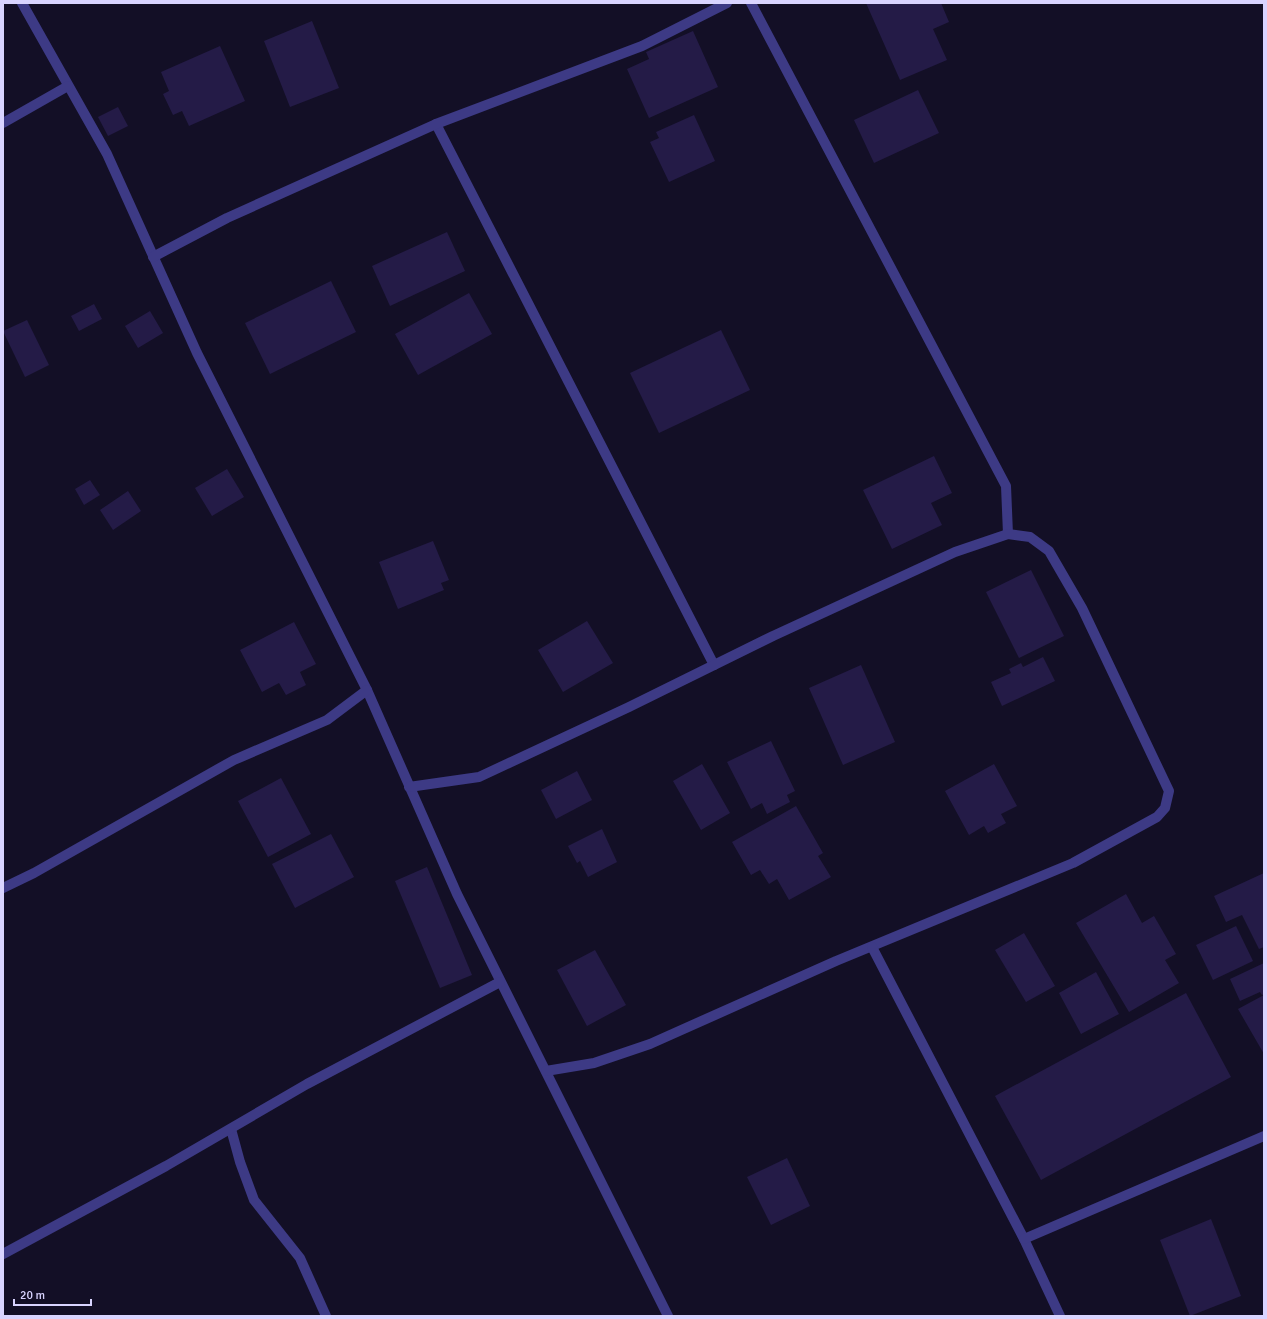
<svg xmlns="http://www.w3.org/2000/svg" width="1267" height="1319" font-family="Signika,sans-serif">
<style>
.building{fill:#241b47}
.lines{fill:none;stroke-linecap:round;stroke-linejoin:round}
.street{stroke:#3d3a85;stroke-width:10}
</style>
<rect width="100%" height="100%" fill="#130f26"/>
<!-- building -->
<g class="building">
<polygon points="866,3 941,3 949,22 933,29 947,60 900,80"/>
<polygon points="312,21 339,88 290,107 264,41"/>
<polygon points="693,31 718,87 649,118 627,69 649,59 646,52"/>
<polygon points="220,46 245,101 189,126 182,111 173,115 163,94 169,91 161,72"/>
<polygon points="918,90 939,133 874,163 854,120"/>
<polygon points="118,107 128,126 108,136 98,117"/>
<polygon points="694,115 715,161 669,182 650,142 659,138 656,132"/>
<polygon points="447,232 465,271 390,306 372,266"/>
<polygon points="331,281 356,332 270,374 245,323"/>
<polygon points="469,293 492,334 418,375 395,334"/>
<polygon points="94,304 102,319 79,331 71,316"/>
<polygon points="150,311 163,333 138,348 125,326"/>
<polygon points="27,320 49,365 25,377 3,331"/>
<polygon points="721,330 750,390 659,433 630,373"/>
<polygon points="934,456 952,493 931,503 942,525 892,549 863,490"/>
<polygon points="227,469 244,497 212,516 195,488"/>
<polygon points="90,480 100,495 84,505 75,489"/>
<polygon points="128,491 141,511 113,530 100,510"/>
<polygon points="433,541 449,580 441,583 444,590 398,609 379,562"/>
<polygon points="1031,570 1064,636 1019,658 986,592"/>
<polygon points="587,621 613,663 563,692 538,650"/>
<polygon points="294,622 316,664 300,672 306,685 286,695 279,683 262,692 240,650"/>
<polygon points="1043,657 1055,681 1002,706 991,682 1011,673 1009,669 1021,663 1023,667"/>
<polygon points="861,665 895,742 843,765 809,688"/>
<polygon points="771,741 795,791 787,795 790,802 767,814 762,803 751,809 727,762"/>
<polygon points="702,764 730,813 701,830 673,781"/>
<polygon points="994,764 1017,806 1001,814 1006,823 988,833 984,826 969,835 945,791"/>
<polygon points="577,771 592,800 556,819 541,790"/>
<polygon points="281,778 311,834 268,857 238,801"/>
<polygon points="796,806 823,853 818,856 831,877 789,900 777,879 769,884 760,870 751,875 732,842"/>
<polygon points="602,829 617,862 588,877 580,861 577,863 568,846"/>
<polygon points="331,834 354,877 295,908 272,864"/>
<polygon points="427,867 472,975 440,988 395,881"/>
<polygon points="1264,873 1264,947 1259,949 1242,915 1226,922 1214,896"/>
<polygon points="1126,894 1142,923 1154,916 1176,954 1165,960 1179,983 1129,1012 1076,923"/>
<polygon points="1236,926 1253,961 1213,980 1196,945"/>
<polygon points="1024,933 1055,986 1026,1002 995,950"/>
<polygon points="595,950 626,1005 587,1026 557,970"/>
<polygon points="1264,963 1264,994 1262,995 1260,992 1240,1001 1230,979"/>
<polygon points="1096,972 1119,1014 1081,1034 1059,993"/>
<polygon points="1186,993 1231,1077 1041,1180 995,1096"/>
<polygon points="1264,995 1264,1054 1238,1009"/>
<polygon points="787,1158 810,1206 771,1225 747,1177"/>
<polygon points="1211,1219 1241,1296 1190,1316 1160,1240"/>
</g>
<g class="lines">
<!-- street -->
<g class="street">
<polyline points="22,3 107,154 197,353 367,690 457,894 668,1316"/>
<polyline points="751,3 1006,486 1008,534"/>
<polyline points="3,123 68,86"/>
<polyline points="436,124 714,665"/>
<polyline points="153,257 227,218 436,124 642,46 727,3"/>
<polyline points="409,787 479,777 629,707 773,636 955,552 1008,534 1030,537 1049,551 1082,608 1169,791 1165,808 1157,817 1073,863 836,961 650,1044 594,1063 546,1071"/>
<polyline points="3,888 34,873 234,760 327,720 367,690"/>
<polyline points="872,947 1024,1239 1060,1316"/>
<polyline points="231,1129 240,1162 254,1200 300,1258 326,1316"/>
<polyline points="1024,1239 1264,1136"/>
<polyline points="3,1254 166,1166 307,1084 500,982"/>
</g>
</g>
<!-- border -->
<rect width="1267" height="1319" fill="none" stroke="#d9d4ff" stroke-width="8"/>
<!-- scale -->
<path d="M14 1299v6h77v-6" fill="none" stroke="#d9d4ff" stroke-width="2"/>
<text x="20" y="1299" font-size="12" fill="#d9d4ff" stroke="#130f26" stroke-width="3" paint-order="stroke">20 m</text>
</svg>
